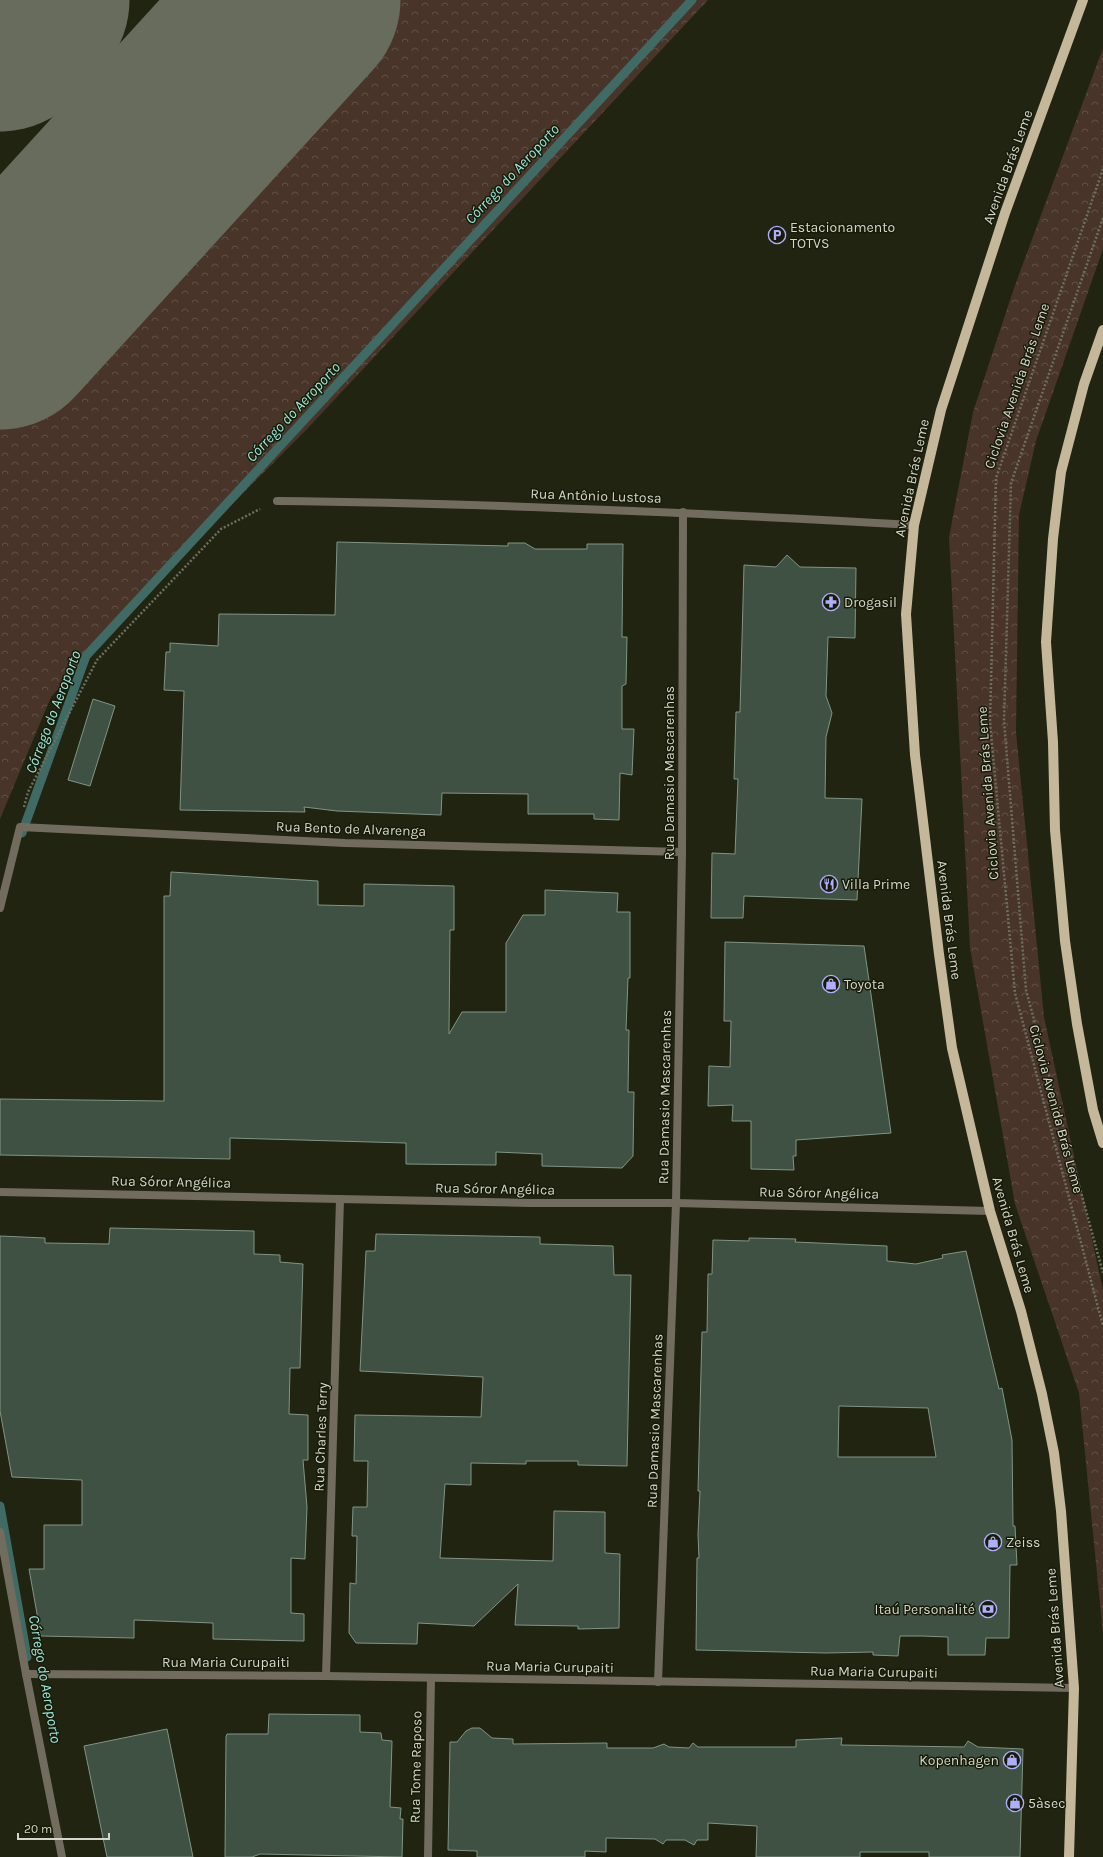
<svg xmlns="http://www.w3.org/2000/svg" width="1103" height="1857" font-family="Karla,sans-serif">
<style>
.grass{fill:url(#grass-tufts)}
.forest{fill:url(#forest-crowns)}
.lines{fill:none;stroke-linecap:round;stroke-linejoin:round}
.stream{stroke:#406b65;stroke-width:9}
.runway{stroke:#686c5c;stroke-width:205}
.building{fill:#3e5142;stroke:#819585;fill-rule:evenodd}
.path{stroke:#6d7060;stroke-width:2.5;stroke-dasharray:2 2;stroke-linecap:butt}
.street{stroke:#726c5e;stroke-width:8}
.primary{stroke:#c4b79a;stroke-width:10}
.labels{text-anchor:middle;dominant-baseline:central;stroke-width:3;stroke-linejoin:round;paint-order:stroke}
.street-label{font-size:14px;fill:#d3d6ca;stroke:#171b08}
.poi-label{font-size:14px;fill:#d3d6ca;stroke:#171b08;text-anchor:start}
.water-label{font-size:15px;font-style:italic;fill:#99e7dc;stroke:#171b08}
</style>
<defs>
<pattern id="grass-tufts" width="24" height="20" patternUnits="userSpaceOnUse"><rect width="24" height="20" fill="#483428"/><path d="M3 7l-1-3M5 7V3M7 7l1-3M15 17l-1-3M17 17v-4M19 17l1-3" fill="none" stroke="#625146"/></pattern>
<pattern id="forest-crowns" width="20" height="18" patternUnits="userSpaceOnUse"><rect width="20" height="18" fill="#483428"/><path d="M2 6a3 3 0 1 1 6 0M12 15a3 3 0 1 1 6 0" fill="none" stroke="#625146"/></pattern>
</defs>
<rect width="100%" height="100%" fill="#202411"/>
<!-- grass -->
<polygon class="grass" points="0,0 27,0 0,29"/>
<!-- forest -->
<g class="forest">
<polygon points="298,0 708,0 308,428 163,574 51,697 0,819 0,327"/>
<polygon points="1103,48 1103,249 1036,441 1019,515 1016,732 1044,1017 1103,1290 1103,1634 1079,1393 1015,1204 970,948 949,537 973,412 1014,288"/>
</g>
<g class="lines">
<!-- stream -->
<g class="stream">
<polyline points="22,833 86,656 692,0"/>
<polyline points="0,1506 27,1657"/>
</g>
<!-- runway -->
<g class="runway">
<polyline points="0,29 27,0"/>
<polyline points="0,327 298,0"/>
</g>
</g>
<!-- building -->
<g class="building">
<polygon points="337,542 508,546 508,543 525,543 535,549 587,549 587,544 623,544 622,637 627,637 626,684 622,686 622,729 634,729 632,775 620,773 619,820 594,819 594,814 528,814 528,794 442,793 441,815 337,811 304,807 305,812 180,810 184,691 164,690 166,652 170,652 170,643 218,646 219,614 335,615"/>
<polygon points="787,555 800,567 856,568 855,638 828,637 826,696 832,713 826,737 825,798 862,799 857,900 744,896 743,918 711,918 712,853 735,854 738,779 734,779 736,712 740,712 744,565 776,567"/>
<polygon points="93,699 115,706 90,786 68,780"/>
<polygon points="171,872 318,881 318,905 364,906 364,884 454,886 454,930 450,930 449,1034 462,1012 506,1012 506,943 523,915 545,915 545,890 618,893 617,912 630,912 630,978 628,978 626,1030 629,1030 628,1092 634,1092 633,1156 622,1168 542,1166 542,1154 496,1152 496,1165 406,1164 406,1143 230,1138 230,1159 0,1155 0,1099 164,1101 164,896 170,896"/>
<polygon points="725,942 864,946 891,1133 796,1140 796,1156 793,1156 794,1170 751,1169 751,1121 732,1121 733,1105 708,1106 709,1066 730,1067 731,1021 724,1021"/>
<polygon points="110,1228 254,1231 254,1254 280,1255 280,1262 303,1264 300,1368 290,1368 289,1414 308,1415 308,1460 303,1460 307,1507 305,1559 291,1558 291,1613 304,1614 304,1641 213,1639 213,1623 134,1620 134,1638 41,1636 29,1569 44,1569 44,1525 82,1525 82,1480 12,1477 0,1411 0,1236 45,1238 45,1243 109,1244"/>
<polygon points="376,1234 540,1237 540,1244 613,1246 614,1275 631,1275 627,1466 578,1465 578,1461 526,1461 526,1464 471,1463 471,1485 445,1484 440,1558 553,1561 554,1511 605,1512 605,1553 620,1554 619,1628 578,1629 578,1626 515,1625 518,1584 474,1626 418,1623 417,1644 356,1643 349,1633 350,1583 356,1584 357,1536 352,1536 353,1507 367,1507 368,1461 354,1461 355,1415 481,1417 483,1377 360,1371 366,1251 375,1251"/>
<path d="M749,1238L796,1239L795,1242L887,1246V1261L916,1264L943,1258L942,1255L966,1251L999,1389L1002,1388L1012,1440L1013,1526H1015L1017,1565H1010L1009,1638H986L985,1655H948V1637L922,1636H900L898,1656L873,1655V1652L826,1653L696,1650L697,1558H699L698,1534L700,1491H698L702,1332H707L708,1274H712L713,1240L749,1241ZM839,1406L928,1408L936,1457H838Z"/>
<polygon points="269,1714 360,1715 360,1732 381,1733 382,1740 392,1741 390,1807 401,1808 400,1819 403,1819 402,1857 260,1854 252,1857 225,1857 226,1737 227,1734 268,1734"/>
<polygon points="472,1728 480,1728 492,1738 513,1739 513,1744 607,1743 607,1748 653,1748 664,1744 669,1747 689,1748 693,1743 698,1747 796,1747 796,1740 842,1738 841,1745 964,1747 968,1741 978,1747 1023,1749 1020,1857 929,1857 929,1852 860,1852 860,1857 756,1857 757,1826 708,1823 708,1840 697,1840 694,1845 685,1840 666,1840 663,1844 655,1839 606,1838 606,1852 585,1851 585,1857 477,1857 477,1851 448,1850 450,1742 457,1742 466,1731"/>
<polygon points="167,1729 193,1857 107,1857 84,1746"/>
</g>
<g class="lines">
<!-- path -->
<g class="path">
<polyline points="1103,169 996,478 990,722 1015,993 1103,1326"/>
<polyline points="1103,218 1011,483 1004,721 1026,990 1103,1273"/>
<polyline points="24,807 28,792 97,660 221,529 260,509"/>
</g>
<!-- street -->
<g class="street">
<path d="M277,501C489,503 702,513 914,525"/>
<polyline points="0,908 20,827 345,843 682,852"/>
<polyline points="0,1192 530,1203 676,1203 990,1211"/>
<polyline points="0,1532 26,1674 62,1857"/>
<polyline points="26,1674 326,1676 1074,1688"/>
<polyline points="326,1676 340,1199"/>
<polyline points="658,1682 676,1203 682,852 683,512"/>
<polyline points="428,1857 431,1678"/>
</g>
<!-- primary -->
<g class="primary">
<polyline points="1103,330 1084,384 1061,472 1053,539 1046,642 1053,742 1055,830 1065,941 1077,1024 1093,1110 1103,1143"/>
<polyline points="1069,1857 1074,1688 1061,1511 1054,1453 1042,1394 1021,1311 990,1211 952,1048 939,954 915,755 906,614 914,525 941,410 1005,213 1083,0"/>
</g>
</g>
<!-- icons -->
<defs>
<symbol id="parking-ring" viewBox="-11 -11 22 22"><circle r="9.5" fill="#171b08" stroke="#aeaefb" stroke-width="1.5"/><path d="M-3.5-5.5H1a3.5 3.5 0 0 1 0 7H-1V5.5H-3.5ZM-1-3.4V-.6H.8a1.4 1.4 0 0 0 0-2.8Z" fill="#aeaefb"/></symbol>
<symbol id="pharmacy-ring" viewBox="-11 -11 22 22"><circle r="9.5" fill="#171b08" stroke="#aeaefb" stroke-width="1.5"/><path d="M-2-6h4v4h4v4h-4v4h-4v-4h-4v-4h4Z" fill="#aeaefb"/></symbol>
<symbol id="restaurant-ring" viewBox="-11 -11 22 22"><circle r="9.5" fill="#171b08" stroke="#aeaefb" stroke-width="1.5"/><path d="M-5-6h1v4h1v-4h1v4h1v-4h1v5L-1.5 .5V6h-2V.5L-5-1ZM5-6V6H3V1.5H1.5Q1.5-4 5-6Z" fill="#aeaefb"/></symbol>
<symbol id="shop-ring" viewBox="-11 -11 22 22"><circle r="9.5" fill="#171b08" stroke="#aeaefb" stroke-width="1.5"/><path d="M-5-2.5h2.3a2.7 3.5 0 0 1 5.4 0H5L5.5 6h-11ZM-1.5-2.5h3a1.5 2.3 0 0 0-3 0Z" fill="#aeaefb"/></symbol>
<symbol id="bank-ring" viewBox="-11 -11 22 22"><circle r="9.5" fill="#171b08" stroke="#aeaefb" stroke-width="1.5"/><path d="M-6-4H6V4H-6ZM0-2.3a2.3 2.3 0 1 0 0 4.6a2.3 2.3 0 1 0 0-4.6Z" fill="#aeaefb"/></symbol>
</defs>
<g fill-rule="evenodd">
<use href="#parking-ring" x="767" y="225" width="20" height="20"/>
<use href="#pharmacy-ring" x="821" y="592" width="20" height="20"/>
<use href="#restaurant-ring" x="819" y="874" width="20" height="20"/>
<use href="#shop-ring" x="821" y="974" width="20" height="20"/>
<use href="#shop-ring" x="983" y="1532" width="20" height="20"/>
<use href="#bank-ring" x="978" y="1599" width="20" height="20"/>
<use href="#shop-ring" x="1002" y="1750" width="20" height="20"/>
<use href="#shop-ring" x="1005" y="1793" width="20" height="20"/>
</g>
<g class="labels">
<!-- street labels -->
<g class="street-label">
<text transform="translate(1008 167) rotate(-70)">Avenida Brás Leme</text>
<text transform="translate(1017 386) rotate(-71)">Ciclovia Avenida Brás Leme</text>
<text transform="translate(912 478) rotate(-78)">Avenida Brás Leme</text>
<text transform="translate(596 496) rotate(2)">Rua Antônio Lustosa</text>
<text transform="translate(669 773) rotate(-90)">Rua Damasio Mascarenhas</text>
<text transform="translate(988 793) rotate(-94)">Ciclovia Avenida Brás Leme</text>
<text transform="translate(351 829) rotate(2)">Rua Bento de Alvarenga</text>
<text transform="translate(949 920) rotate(83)">Avenida Brás Leme</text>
<text transform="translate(665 1097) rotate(-89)">Rua Damasio Mascarenhas</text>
<text transform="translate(1056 1109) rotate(75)">Ciclovia Avenida Brás Leme</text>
<text transform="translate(171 1182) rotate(1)">Rua Sóror Angélica</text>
<text transform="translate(495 1189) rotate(1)">Rua Sóror Angélica</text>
<text transform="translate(819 1193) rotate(1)">Rua Sóror Angélica</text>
<text transform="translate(1013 1235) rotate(74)">Avenida Brás Leme</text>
<text transform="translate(655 1421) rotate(-88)">Rua Damasio Mascarenhas</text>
<text transform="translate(321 1437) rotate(-88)">Rua Charles Terry</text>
<text transform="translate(1055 1628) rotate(-94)">Avenida Brás Leme</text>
<text x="226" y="1662">Rua Maria Curupaiti</text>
<text transform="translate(550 1667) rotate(1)">Rua Maria Curupaiti</text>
<text transform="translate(874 1672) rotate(1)">Rua Maria Curupaiti</text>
<text transform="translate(416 1767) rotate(-89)">Rua Tome Raposo</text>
</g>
<!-- poi labels -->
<g class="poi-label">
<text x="790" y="227">Estacionamento<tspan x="790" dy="16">TOTVS</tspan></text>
<text x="844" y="602">Drogasil</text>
<text x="842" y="884">Villa Prime</text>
<text x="844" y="984">Toyota</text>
<text x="1006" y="1542">Zeiss</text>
<text x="975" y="1609" text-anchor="end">Itaú Personalité</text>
<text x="999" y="1760" text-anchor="end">Kopenhagen</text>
<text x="1028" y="1803">5àsec</text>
</g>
<!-- water labels -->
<g class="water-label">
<text transform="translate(512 174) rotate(-47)">Córrego do Aeroporto</text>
<text transform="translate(293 412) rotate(-47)">Córrego do Aeroporto</text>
<text transform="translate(53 712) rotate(-69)">Córrego do Aeroporto</text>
<text transform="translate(45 1679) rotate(80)">Córrego do Aeroporto</text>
</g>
</g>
<!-- scale -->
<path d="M18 1833v6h91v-6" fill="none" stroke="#d3d6ca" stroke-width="2"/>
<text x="24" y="1833" font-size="12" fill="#d3d6ca" stroke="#171b08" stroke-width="3" paint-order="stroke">20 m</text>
</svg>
